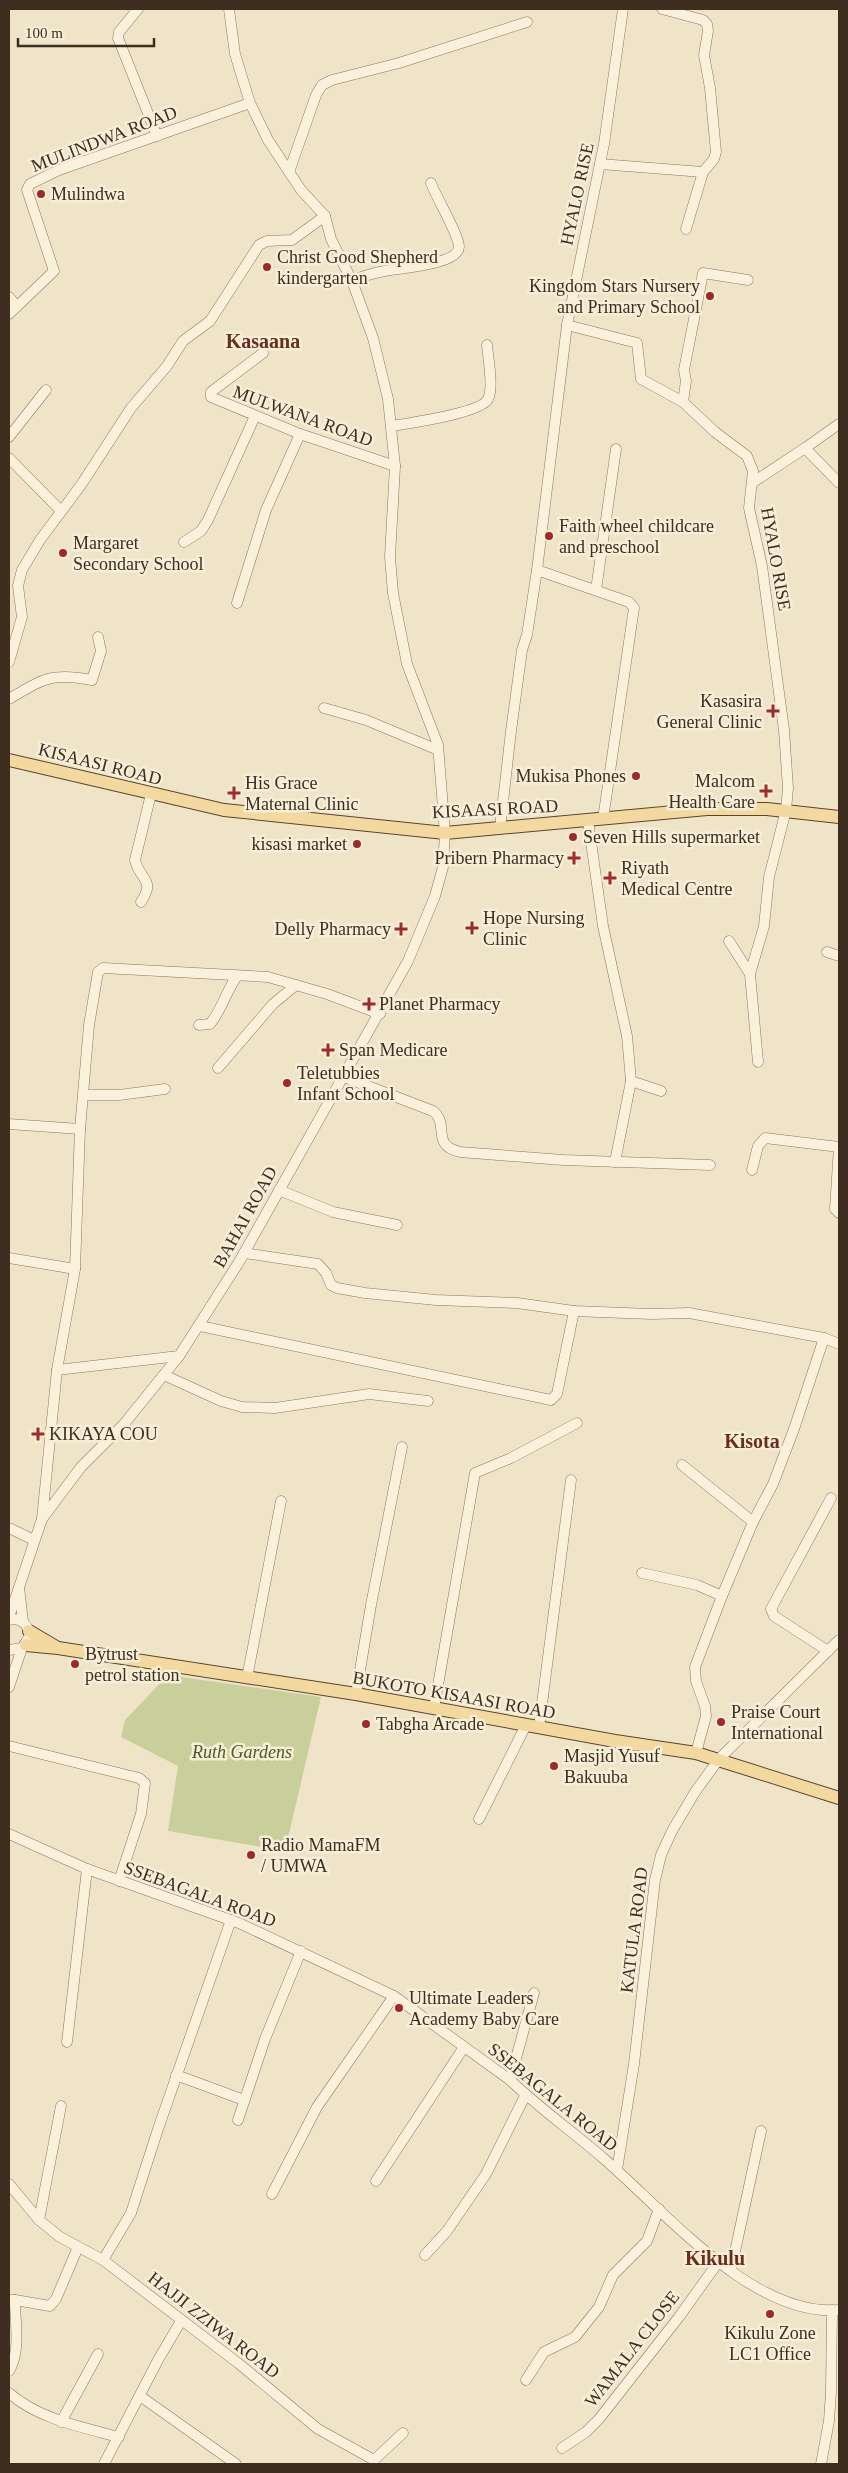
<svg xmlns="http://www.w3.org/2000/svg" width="848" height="2473" font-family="'Times New Roman',serif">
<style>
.green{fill:#c9cf9b}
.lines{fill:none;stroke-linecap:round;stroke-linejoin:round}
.minor-casing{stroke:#8d765c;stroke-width:11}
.major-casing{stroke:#5b4430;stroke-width:14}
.minor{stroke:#faf1dc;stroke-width:10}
.major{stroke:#f3d9a0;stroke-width:12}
.poi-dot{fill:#9e2a2b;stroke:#f7eed8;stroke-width:2}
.labels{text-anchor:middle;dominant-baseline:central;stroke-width:5;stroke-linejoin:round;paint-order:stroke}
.street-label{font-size:18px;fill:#3d2e20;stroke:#f7eed8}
.poi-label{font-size:18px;fill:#3d2e20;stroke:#f7eed8;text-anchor:start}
.park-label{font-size:18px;font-style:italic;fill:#4d5a26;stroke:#f7eed8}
.quarter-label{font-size:20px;font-weight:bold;fill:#6b2e1e;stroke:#f7eed8}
</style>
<rect width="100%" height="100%" fill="#f0e4c8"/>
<!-- green -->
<polygon class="green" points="168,1675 321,1697 285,1851 168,1831 178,1766 121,1737 125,1720"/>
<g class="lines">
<defs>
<g id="minor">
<polyline points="138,9 119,32 118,38 157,136"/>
<polyline points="662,9 703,20 707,24 708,31 704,55 710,88 716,152 714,159 703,172 686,229"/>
<polyline points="600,164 703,172"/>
<polyline points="289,172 316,95 322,85 332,80 399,63 527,22"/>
<path d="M352,281C363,276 373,273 385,271C399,268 458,265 459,247C459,235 436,197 431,183"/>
<polyline points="9,297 16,305"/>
<polyline points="9,314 54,271 27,190 30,184 59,170 250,103"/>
<polyline points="567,325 637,343 641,379 683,402 715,432 747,456 753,471 749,508 762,566 784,730 788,788 786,810 769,877 764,926 750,974 758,1062"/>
<polyline points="263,353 211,392 211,397 300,434 395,466"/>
<polyline points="683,402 686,381 684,370 703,273 748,280"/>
<path d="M392,426C410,423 481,413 488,399C494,388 488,358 487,345"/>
<polyline points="9,437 46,390"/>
<polyline points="805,448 839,424"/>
<polyline points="9,458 61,511"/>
<polyline points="752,483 805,448 839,483"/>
<polyline points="184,542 201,531 208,520 255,416"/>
<polyline points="537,570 629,602 634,608 603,819"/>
<polyline points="596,590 616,449"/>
<polyline points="237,603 266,510 300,434"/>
<polyline points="9,662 22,617 18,586 22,570 40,540 81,485 131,408 167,366 183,341 210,321 259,245 267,241 292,240 325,216"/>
<path d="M9,699C43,679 51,672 92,680L101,651L98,637"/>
<polyline points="324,708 366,720 438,750"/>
<polyline points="588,821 603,926 627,1036 631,1081 661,1091"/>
<polyline points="500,828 511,731 522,650 527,635 537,570 567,325 604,144 623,9"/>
<path d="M141,902C156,879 140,881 135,860L151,794"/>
<polyline points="729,941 750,974"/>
<polyline points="827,952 839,956"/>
<path d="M199,1025L210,1024C222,1010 226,991 237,976"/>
<polyline points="218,1068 273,1004 296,985"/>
<path d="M344,1077L433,1111C450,1124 430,1145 460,1152L563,1160L710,1165"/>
<polyline points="85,1095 119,1095 165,1089"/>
<polyline points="9,1124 80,1129"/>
<polyline points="839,1147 835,1209 839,1213"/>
<polyline points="615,1162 631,1081"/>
<polyline points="752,1170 758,1146 765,1138 839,1147"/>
<polyline points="279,1190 333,1212 397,1225"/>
<polyline points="244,1253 318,1264 326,1273 331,1285 337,1288 365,1293 436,1300 517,1303 574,1311 651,1314 689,1313 824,1338 839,1344"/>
<polyline points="9,1258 75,1269"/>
<polyline points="200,1326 551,1400 557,1394 574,1311"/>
<polyline points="57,1370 179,1356"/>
<polyline points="164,1375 221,1401 242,1407 275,1408 369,1394 428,1401"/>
<polyline points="682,1465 753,1522"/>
<polyline points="42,1519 57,1370 75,1269 80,1129 89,1025 98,972 103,968 268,977 327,994 380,1014"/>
<polyline points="9,1528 34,1540"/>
<polyline points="642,1573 697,1585 722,1596"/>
<polyline points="19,1587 23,1622"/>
<polyline points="9,1617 42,1519 81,1467 124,1424 179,1356 239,1262 408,961 435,896 443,867 445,833 438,745 407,664 393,593 390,557 395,466 388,399 373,338 352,281 331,239 325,216 301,190 268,140 250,103 235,54 229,9"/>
<path d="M9,1620C21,1617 28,1624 30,1636L22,1648L9,1650"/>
<polyline points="828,1651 774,1616 771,1609 831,1498"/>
<polyline points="247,1678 281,1501"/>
<polyline points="9,1687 22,1648"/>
<polyline points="356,1694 371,1605 402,1447"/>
<polyline points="434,1708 475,1473 511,1458 577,1423"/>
<polyline points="539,1727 571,1480"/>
<polyline points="9,1746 139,1778 145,1783 141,1814 119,1881"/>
<polyline points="696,1753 706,1716 705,1706 696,1681 695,1667 722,1596 753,1522 773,1484 794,1429 824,1338"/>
<polyline points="479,1819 526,1725"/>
<path d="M9,1834L87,1869L239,1923L394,1996L510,2080C539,2108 572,2131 603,2158C665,2211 752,2317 839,2310"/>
<polyline points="67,2042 87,1869"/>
<polyline points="176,2075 244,2100"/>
<polyline points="510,2080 534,1993"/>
<polyline points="238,2120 265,2039 301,1951"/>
<polyline points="617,2170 634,2064 655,1880 661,1855 672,1831 695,1792 719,1759 839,1640"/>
<polyline points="376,2181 464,2047"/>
<polyline points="9,2184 39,2220 60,2237 103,2260 238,2363 318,2429 374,2460 403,2433"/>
<polyline points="272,2194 317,2107 394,1996"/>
<polyline points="39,2220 61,2106"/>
<polyline points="425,2255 447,2231 486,2174 525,2096"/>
<polyline points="103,2260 131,2213 158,2129 231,1920"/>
<polyline points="731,2270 761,2131"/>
<polyline points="15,2300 50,2306 56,2299 78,2247"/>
<path d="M9,2371C21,2352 15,2322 15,2300H10"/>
<polyline points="526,2380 544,2352 575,2337 599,2307 613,2275 647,2241 659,2209"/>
<path d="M9,2393C39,2419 81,2427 119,2437"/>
<polyline points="140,2396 236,2464"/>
<polyline points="61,2422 98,2354"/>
<polyline points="562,2448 586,2432 599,2419 679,2317 719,2261"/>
<polyline points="104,2464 158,2360 181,2321"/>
<polyline points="821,2464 829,2421 831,2392 832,2310"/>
</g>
<g id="major">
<polyline points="9,760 224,810 445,833 707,809 767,809 839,817"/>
<polyline points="29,1631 56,1647"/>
<polyline points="26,1645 58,1648 356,1694 615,1741 696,1753 839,1798"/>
</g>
</defs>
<!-- minor casing -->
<use href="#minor" class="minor-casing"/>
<!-- major casing -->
<use href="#major" class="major-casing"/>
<!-- minor -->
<use href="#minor" class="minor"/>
<!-- major -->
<use href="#major" class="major"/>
</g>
<!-- markers -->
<g class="poi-dot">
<circle cx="41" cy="194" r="5"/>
<circle cx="267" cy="267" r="5"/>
<circle cx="710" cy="296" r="5"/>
<circle cx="549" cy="536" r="5"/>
<circle cx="63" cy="553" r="5"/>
<path d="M770.5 703.5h5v5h5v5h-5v5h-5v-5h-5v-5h5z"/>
<circle cx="636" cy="776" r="5"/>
<path d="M763.5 783.5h5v5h5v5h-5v5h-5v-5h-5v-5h5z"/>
<path d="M231.5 785.5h5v5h5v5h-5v5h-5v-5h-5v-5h5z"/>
<circle cx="573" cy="837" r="5"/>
<circle cx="357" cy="844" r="5"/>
<path d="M571.5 850.5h5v5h5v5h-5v5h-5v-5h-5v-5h5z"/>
<path d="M607.5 870.5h5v5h5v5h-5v5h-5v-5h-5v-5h5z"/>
<path d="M469.5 920.5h5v5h5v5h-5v5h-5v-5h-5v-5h5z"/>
<path d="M398.5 921.5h5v5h5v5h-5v5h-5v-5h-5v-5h5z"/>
<path d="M366.5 996.5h5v5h5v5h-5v5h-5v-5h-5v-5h5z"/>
<path d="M325.5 1042.5h5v5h5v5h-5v5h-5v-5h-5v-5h5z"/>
<circle cx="287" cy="1083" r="5"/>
<path d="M35.5 1426.5h5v5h5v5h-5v5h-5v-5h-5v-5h5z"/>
<circle cx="75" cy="1664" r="5"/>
<circle cx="721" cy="1722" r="5"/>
<circle cx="366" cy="1724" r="5"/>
<circle cx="554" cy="1766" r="5"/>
<circle cx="251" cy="1855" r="5"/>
<circle cx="399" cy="2008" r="5"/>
<circle cx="770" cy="2314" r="5"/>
</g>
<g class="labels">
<!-- street labels -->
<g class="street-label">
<text transform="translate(104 139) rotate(-21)">MULINDWA ROAD</text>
<text transform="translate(577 194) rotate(-78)">HYALO RISE</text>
<text transform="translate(303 416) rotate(20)">MULWANA ROAD</text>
<text transform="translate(776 559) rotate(80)">HYALO RISE</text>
<text transform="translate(100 764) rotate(14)">KISAASI ROAD</text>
<text transform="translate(495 809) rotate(-3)">KISAASI ROAD</text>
<text transform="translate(245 1217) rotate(-61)">BAHAI ROAD</text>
<text transform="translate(454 1695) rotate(10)">BUKOTO KISAASI ROAD</text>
<text transform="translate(200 1894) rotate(20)">SSEBAGALA ROAD</text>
<text transform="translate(634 1930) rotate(-83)">KATULA ROAD</text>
<text transform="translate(553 2097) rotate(39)">SSEBAGALA ROAD</text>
<text transform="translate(214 2325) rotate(38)">HAJJI ZZIWA ROAD</text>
<text transform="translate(632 2349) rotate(-52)">WAMALA CLOSE</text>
</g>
<!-- poi labels -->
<g class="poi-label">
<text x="51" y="194">Mulindwa</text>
<text x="277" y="257">Christ Good Shepherd<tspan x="277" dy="21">kindergarten</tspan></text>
<text x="700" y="286" text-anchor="end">Kingdom Stars Nursery<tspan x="700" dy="21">and Primary School</tspan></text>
<text x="559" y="526">Faith wheel childcare<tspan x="559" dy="21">and preschool</tspan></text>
<text x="73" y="543">Margaret<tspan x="73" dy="21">Secondary School</tspan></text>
<text x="762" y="701" text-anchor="end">Kasasira<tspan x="762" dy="21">General Clinic</tspan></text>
<text x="626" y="776" text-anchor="end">Mukisa Phones</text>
<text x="755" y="781" text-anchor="end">Malcom<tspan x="755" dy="21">Health Care</tspan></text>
<text x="245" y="783">His Grace<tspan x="245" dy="21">Maternal Clinic</tspan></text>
<text x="583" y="837">Seven Hills supermarket</text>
<text x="347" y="844" text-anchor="end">kisasi market</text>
<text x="564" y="858" text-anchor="end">Pribern Pharmacy</text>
<text x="621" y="868">Riyath<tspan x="621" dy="21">Medical Centre</tspan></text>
<text x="483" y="918">Hope Nursing<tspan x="483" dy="21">Clinic</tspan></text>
<text x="391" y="929" text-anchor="end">Delly Pharmacy</text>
<text x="379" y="1004">Planet Pharmacy</text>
<text x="339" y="1050">Span Medicare</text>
<text x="297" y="1073">Teletubbies<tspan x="297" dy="21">Infant School</tspan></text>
<text x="49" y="1434">KIKAYA COU</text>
<text x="85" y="1654">Bytrust<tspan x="85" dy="21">petrol station</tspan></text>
<text x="731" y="1712">Praise Court<tspan x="731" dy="21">International</tspan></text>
<text x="376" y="1724">Tabgha Arcade</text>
<text x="564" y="1756">Masjid Yusuf<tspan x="564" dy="21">Bakuuba</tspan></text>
<text x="261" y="1845">Radio MamaFM<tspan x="261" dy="21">/ UMWA</tspan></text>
<text x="409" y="1998">Ultimate Leaders<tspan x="409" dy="21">Academy Baby Care</tspan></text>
<text x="770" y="2333" text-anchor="middle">Kikulu Zone<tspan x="770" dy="21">LC1 Office</tspan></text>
</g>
<!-- park labels -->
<g class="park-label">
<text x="242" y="1752">Ruth Gardens</text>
</g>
<!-- quarter labels -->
<g class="quarter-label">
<text x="263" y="341">Kasaana</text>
<text x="752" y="1441">Kisota</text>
<text x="715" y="2258">Kikulu</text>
</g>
</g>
<!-- border -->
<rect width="848" height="2473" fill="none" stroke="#3d2e20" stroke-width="20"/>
<!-- scale -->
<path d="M18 38v8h136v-8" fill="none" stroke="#3d2e20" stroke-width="2.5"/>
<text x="25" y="38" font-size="15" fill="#3d2e20" stroke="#f7eed8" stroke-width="4" paint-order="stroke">100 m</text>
</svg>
